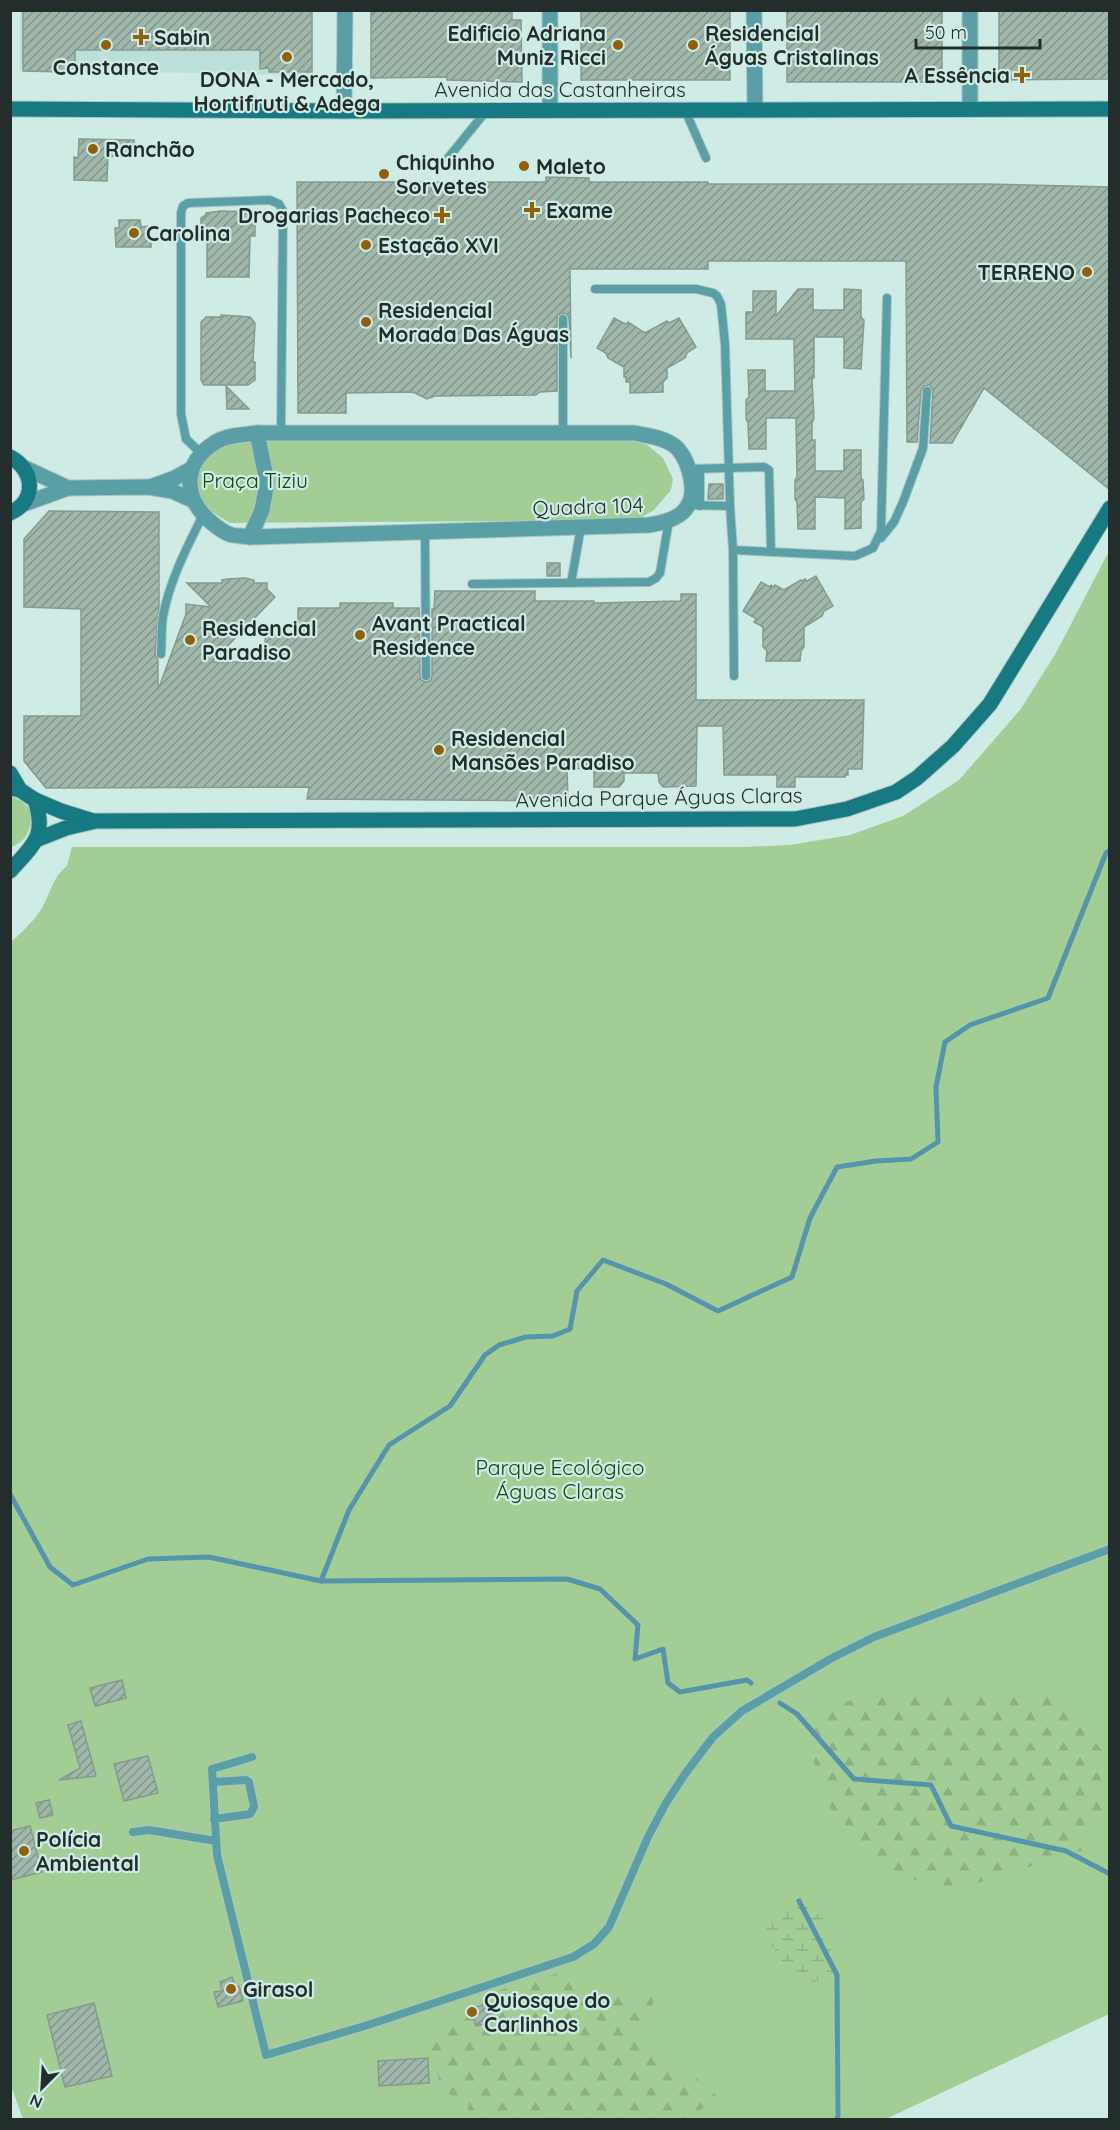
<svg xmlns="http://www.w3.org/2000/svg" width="1120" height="2130" font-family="Quicksand,sans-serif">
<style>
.built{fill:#bae0d9}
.green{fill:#a2ce96}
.forest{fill:url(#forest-firs)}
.wetland{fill:url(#wetland-marsh)}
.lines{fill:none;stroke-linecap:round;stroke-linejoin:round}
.stream{stroke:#5694ab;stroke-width:5}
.building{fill:url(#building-hatch);stroke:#849b8e;stroke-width:1.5}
.lane-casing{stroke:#acc5c1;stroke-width:10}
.street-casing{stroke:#acc5c1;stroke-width:17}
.secondary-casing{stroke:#acc5c1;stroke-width:17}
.lane{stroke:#5b9fa6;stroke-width:8}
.street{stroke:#5b9fa6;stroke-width:15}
.secondary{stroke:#177982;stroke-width:15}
.poi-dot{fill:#90600c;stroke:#ceebe6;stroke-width:2}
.labels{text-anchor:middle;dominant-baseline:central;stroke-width:4.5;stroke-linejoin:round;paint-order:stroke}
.poi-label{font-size:21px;font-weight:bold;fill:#232e2c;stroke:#ceebe6;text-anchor:start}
.street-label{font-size:21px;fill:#232e2c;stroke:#ceebe6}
.park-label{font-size:21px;fill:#174307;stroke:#ceebe6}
</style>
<defs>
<pattern id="forest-firs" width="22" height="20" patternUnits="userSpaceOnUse" patternTransform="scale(1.5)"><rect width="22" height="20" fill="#a2ce96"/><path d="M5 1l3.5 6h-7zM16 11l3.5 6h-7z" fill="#8bb181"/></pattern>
<pattern id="wetland-marsh" width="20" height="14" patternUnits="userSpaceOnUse" patternTransform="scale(1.5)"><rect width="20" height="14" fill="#a2ce96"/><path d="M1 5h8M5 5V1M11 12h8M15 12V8" fill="none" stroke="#8bb181"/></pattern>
<pattern id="building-hatch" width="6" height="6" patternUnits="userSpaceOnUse" patternTransform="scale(1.5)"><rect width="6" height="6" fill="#a0b7aa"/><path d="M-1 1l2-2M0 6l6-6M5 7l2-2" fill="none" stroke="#82958b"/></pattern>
</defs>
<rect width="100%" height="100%" fill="#ceebe6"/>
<!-- built -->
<polygon class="built" points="20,11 310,12 309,75 20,70"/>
<!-- green -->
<g class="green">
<path d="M252,439L630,441L646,444L663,458L673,479L671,490L654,510L642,517L627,520L230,523L204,507L192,486C203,443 211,445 252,439Z"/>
<path d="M1109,551V2014L886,2119H23L10,2083V943C21,933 32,923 40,911C50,896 52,877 67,866L72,847H743L790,845L850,835L903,816L959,780L1020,710L1056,653Z"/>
<path d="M11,796L23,802L31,810C32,827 28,841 11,847Z"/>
</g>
<!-- forest -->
<g class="forest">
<polygon points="897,1692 1053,1695 1109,1758 1109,1804 1084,1850 952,1891 887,1872 822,1799 804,1716 826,1705"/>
<polygon points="575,1968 597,1998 621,1988 654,1998 644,2039 689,2072 719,2097 700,2110 698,2119 465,2119 469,2105 441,2090 431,2046 465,2000"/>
</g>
<!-- wetland -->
<polygon class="wetland" points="799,1901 824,1919 837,1975 797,1987 763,1931"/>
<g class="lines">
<!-- stream -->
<g class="stream">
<polyline points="10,1494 50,1567 73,1585 148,1559 209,1557 321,1581 349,1510 389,1445 450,1406 485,1355 499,1345 526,1337 553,1336 570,1329 577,1291 603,1260 666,1284 718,1311 792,1277 810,1218 837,1167 876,1161 911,1159 938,1142 936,1087 945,1042 970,1025 1048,998 1106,853 1110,850"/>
<polyline points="321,1581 567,1579 600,1589 638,1625 635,1659 663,1649 668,1683 680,1692 747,1680 751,1683"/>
<polyline points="780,1703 797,1714 854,1779 931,1785 951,1826 1066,1851 1110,1874"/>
<polyline points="799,1901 837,1975 838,2116 836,2120"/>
</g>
</g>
<!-- building -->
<g class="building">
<polygon points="23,10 312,10 312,72 269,72 269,68 260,69 260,50 75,50 75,68 65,69 65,72 23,71"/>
<polygon points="371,10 512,10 512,20 521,20 522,82 447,80 447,77 371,78"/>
<rect x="581" y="10" width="149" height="70"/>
<rect x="787" y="10" width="155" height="72"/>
<polygon points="999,10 1110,10 1110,79 999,80"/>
<polygon points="79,139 134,140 134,157 108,156 107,181 74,180 74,157 78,158"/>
<polygon points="546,177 589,178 589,182 708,182 708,184 988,184 1110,187 1110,490 984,388 952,443 930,443 933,391 930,385 924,386 921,391 917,442 907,442 906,261 708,261 708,269 570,269 571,358 569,318 567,314 562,313 558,315 557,319 557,391 540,392 536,395 435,396 427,399 413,392 346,393 346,413 298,413 297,182 546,182"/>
<polygon points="221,211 251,212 251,217 255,217 255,236 250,236 249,277 207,277 207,236 201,236 201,218 206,215 206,213"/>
<polygon points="119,220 140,220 141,227 151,226 151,247 116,247 115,228 119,228"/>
<polygon points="798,289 813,289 813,310 844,310 844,289 861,290 861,317 864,320 861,369 844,368 844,337 814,337 814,378 812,378 814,419 812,422 812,440 815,440 815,471 844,471 844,450 861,450 861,478 863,480 864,499 861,502 861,528 845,529 845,498 815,497 815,529 798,529 797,502 795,499 795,480 797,477 796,418 766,418 766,449 749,449 748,422 746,419 746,400 749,397 748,370 765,370 765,391 795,391 794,339 746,339 746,312 753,312 753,291 776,291 776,316"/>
<polygon points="221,315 250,317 255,323 253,362 255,362 255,380 248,385 204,385 201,380 201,322 206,317 221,317"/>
<polygon points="614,318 623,323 627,324 628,322 645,333 667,321 669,323 679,318 696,347 687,353 685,358 667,368 667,378 663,382 663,392 630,393 630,382 626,382 626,377 624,377 624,367 608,358 606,353 597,348"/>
<polygon points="226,386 249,409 227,409"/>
<polygon points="709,484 723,484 723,499 708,499"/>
<polygon points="49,511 159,512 159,607 155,654 158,660 158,690 186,614 186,604 211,607 187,583 222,583 222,580 228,579 245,578 254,580 254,583 267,583 267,589 275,597 212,662 266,662 265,635 298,635 298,608 340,608 340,603 393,603 393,608 419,608 420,676 421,680 425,682 430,681 432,676 432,609 434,609 435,591 535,591 535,601 594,601 594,603 681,601 681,594 696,594 696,700 864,700 862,769 848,769 848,775 845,775 845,777 795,777 795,787 777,787 777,775 724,775 723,726 697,726 696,786 663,787 659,782 658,773 624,773 624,781 619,787 594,787 594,769 567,768 568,801 307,799 309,787 46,788 24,761 24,716 81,716 81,609 24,607 24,539"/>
<rect x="547" y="563" width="13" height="13"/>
<polygon points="816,576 833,606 824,611 822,616 804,627 804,647 801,651 800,661 766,661 767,651 763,647 763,627 754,622 756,619 753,617 743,611 761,582 770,587 771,585 774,587 775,585 784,590 801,580 802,581 805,579 807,581"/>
<polygon points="122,1680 126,1698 95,1706 90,1688"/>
<polygon points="81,1721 96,1776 59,1780 80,1768 68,1725"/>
<polygon points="148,1756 158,1793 124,1801 114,1764"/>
<polygon points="49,1800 53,1815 40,1818 36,1803"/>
<polygon points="30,1826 42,1872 10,1880 10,1831"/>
<polygon points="232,1977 235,1987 239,1986 243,2001 218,2007 214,1992 222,1991 220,1982"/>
<polygon points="94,2003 112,2076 65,2087 47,2015"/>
<polygon points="491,2004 495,2021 476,2026 471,2008"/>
<polygon points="428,2058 429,2083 379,2086 378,2061"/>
</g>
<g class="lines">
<defs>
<g id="lane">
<polyline points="685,110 706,158"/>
<polyline points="448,158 487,110"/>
<polyline points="595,289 696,289 713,293 717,296 721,304 725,344 730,506 733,550 734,676"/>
<polyline points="563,319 563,433"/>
<polyline points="202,454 186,439 181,414 181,213 183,206 188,203 270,200 279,204 283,211 281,433"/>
<polyline points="689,469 764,467 769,470 771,552"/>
<polyline points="689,505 730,506"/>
<polyline points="700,506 700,469"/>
<polyline points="425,532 426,676"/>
<polyline points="881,538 894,522 903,502 923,448 927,391"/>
<polyline points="733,550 855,556 873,548 881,531 887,298"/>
<polyline points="571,583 581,527"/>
<polyline points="472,584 649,582 656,578 660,573 669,520"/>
<path d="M161,654C162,642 161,629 163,616C170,580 186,549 203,515"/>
<polyline points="252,1757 212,1769 217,1855 266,2055 368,2025 573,1957 594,1944 609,1927 648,1837 666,1803 685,1774 713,1737 742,1711 832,1658 874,1637 1110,1549"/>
<polyline points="213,1782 246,1780 249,1782 254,1807 250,1814 214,1819"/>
<polyline points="133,1832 149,1830 216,1841"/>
</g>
<g id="street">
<polyline points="754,10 755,109"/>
<polyline points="970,108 970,10"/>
<polyline points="550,110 550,10"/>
<polyline points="344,111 345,10"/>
<path d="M257,433H634C648,436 668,438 678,449C689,462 698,492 687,507C680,519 662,523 649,525L250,537C244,536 237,536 232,535C224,533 218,528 212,523C183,499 181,463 216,442C227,435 243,435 257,433Z"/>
<polyline points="25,468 68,488"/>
<polyline points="150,487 175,478 191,469"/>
<polyline points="24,504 68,488 148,487 172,491 192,500"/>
<polyline points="250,537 262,510 267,482 257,433"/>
</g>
<g id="secondary">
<polyline points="10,109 344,111 1110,109"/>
<path d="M10,457C35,470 37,501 10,513"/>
<polyline points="10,773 20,790"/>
<path d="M10,788L20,790L35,800C47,837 33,845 10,871"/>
<polyline points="35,800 61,811 93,821"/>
<polyline points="38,839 66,828 96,821 795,819 847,809 896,792 917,778 953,746 990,704 1110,508"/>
</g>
</defs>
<!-- lane casing -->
<use href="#lane" class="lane-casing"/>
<!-- street casing -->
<use href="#street" class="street-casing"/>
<!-- secondary casing -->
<use href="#secondary" class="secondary-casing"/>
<!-- lane -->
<use href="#lane" class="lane"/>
<!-- street -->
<use href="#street" class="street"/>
<!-- secondary -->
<use href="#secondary" class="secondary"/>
</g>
<!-- markers -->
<g class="poi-dot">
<path d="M138 28h6v6h6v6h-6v6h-6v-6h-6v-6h6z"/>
<circle cx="106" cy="45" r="6"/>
<circle cx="618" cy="45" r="6"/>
<circle cx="693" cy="45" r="6"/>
<circle cx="287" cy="57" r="6"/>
<path d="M1019 66h6v6h6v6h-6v6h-6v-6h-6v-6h6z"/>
<circle cx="93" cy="149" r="6"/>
<circle cx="524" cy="166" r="6"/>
<circle cx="384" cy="174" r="6"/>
<path d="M529 201h6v6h6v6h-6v6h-6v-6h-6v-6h6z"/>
<path d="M439 206h6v6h6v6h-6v6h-6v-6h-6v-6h6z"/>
<circle cx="134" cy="233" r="6"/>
<circle cx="366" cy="245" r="6"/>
<circle cx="1087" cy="272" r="6"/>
<circle cx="366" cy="322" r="6"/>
<circle cx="360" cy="635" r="6"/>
<circle cx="190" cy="640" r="6"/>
<circle cx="439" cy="750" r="6"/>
<circle cx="24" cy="1851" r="6"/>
<circle cx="231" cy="1989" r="6"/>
<circle cx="472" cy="2012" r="6"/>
</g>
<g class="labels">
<!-- poi labels -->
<g class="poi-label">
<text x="606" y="33" text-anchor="end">Edificio Adriana<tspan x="606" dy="24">Muniz Ricci</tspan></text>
<text x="705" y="33">Residencial<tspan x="705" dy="24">Águas Cristalinas</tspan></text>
<text x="154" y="37">Sabin</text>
<text x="106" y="67" text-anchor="middle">Constance</text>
<text x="1010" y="75" text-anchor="end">A Essência</text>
<text x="287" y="79" text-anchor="middle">DONA - Mercado,<tspan x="287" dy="24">Hortifruti &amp; Adega</tspan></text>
<text x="105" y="149">Ranchão</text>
<text x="396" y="162">Chiquinho<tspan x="396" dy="24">Sorvetes</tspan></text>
<text x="536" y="166">Maleto</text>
<text x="546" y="210">Exame</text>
<text x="430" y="215" text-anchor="end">Drogarias Pacheco</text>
<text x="146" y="233">Carolina</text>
<text x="378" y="245">Estação XVI</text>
<text x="1075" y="272" text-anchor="end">TERRENO</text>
<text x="378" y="310">Residencial<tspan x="378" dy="24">Morada Das Águas</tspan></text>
<text x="372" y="623">Avant Practical<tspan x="372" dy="24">Residence</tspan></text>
<text x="202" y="628">Residencial<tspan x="202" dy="24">Paradiso</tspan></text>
<text x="451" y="738">Residencial<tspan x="451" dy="24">Mansões Paradiso</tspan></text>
<text x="36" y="1839">Polícia<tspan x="36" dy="24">Ambiental</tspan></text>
<text x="243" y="1989">Girasol</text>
<text x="484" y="2000">Quiosque do<tspan x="484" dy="24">Carlinhos</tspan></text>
</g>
<!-- street labels -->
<g class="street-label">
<text x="560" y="89">Avenida das Castanheiras</text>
<text transform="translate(588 506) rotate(-2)">Quadra 104</text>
<text transform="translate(659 797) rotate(-1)">Avenida Parque Águas Claras</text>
</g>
<!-- park labels -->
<g class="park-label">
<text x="255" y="480">Praça Tiziu</text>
<text x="560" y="1467">Parque Ecológico<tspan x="560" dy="24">Águas Claras</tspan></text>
</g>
</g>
<!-- border -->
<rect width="1120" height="2130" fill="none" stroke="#232e2c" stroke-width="24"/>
<!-- north arrow -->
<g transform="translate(42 2088) rotate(204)" stroke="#ceebe6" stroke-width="4.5" paint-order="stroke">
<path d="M0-4.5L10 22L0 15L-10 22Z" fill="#232e2c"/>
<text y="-9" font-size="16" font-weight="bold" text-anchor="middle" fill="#232e2c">N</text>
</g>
<!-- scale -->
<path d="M916 39v9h124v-9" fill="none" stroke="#232e2c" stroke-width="3"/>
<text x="925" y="39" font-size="18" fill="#232e2c" stroke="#ceebe6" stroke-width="4.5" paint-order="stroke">50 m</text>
</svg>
